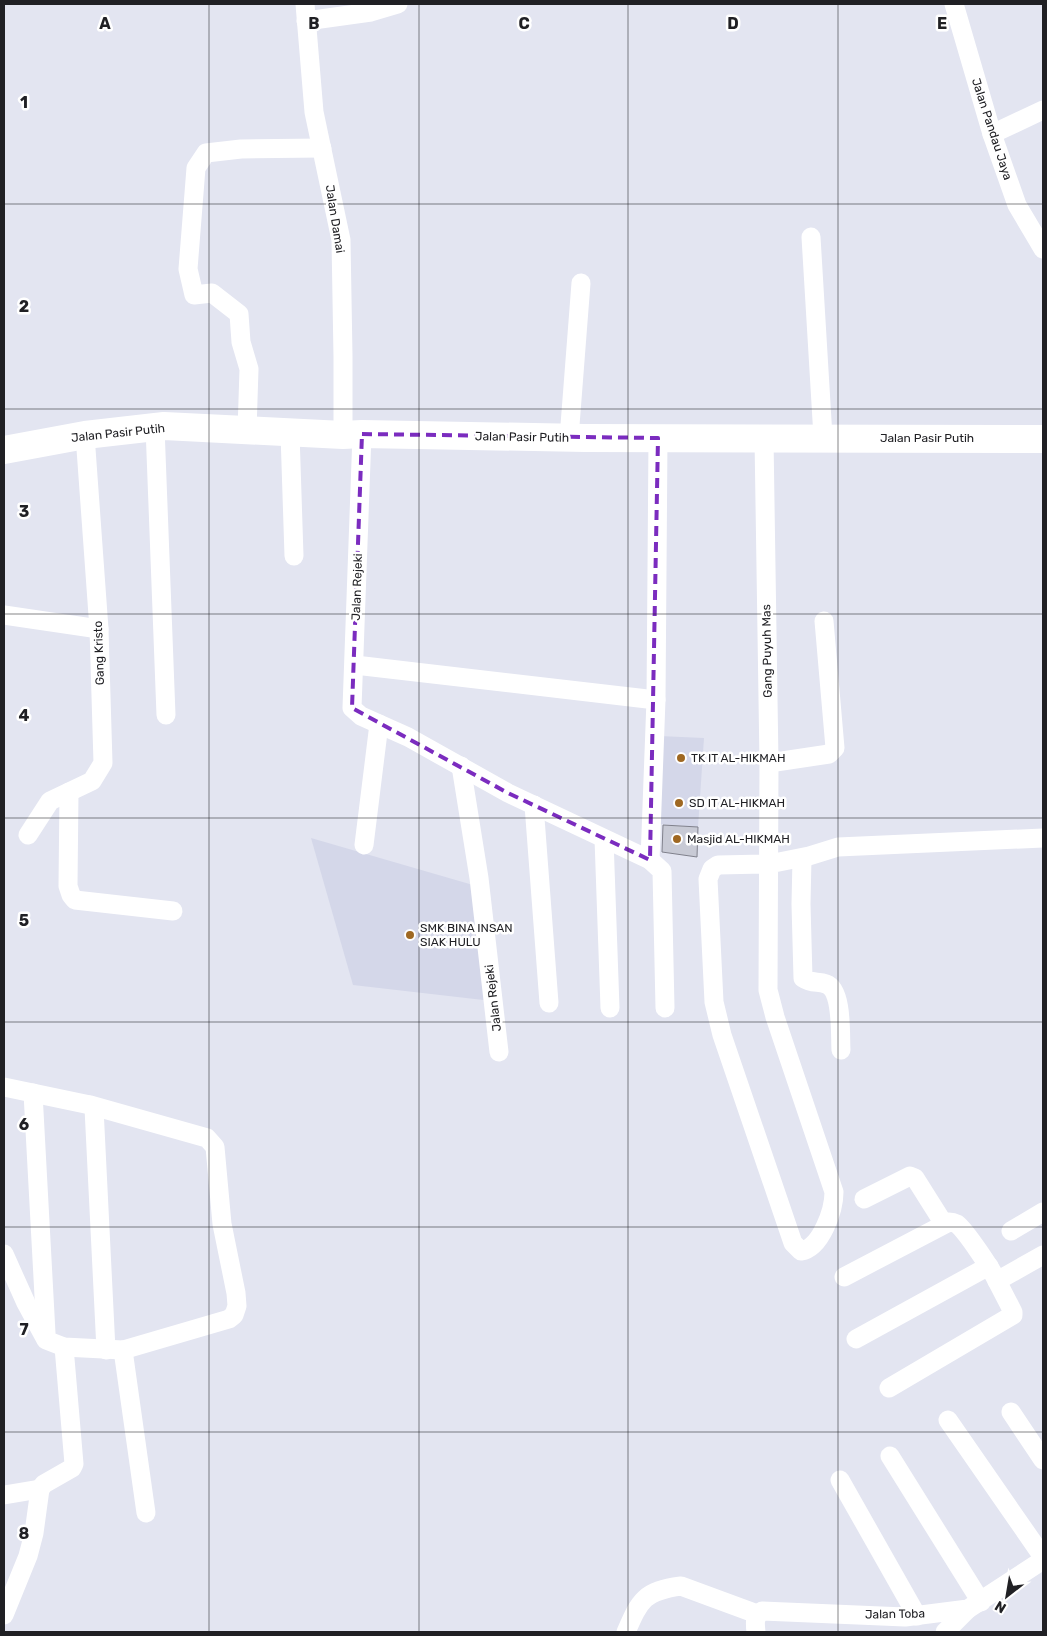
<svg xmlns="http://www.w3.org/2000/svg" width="1047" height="1636" font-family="Rubik,sans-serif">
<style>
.built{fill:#d4d7e9}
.building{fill:#c8cad5;stroke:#80818c}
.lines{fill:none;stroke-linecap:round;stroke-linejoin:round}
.minor{stroke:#fff;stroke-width:19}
.highway{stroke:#fff;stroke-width:28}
.marked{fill:none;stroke:#7b2cbf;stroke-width:4;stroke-dasharray:10 6;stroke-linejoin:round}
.grid{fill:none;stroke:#202024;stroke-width:1;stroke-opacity:0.55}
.poi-dot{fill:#9f6822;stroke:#fff;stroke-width:2}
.labels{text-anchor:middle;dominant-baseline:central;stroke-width:5;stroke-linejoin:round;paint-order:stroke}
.street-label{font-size:12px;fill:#202024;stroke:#fff}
.poi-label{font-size:12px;fill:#202024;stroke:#fff;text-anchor:start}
.grid-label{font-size:16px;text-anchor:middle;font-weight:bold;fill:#202024;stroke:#fff;stroke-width:5;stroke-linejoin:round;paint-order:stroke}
</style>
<rect width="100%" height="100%" fill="#e3e5f1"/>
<!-- built -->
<g class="built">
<polygon points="659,736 704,738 698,827 658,824"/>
<polygon points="311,838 473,885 492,1001 353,985"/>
</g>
<!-- building -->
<polygon class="building" points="663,825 698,827 697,857 662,852"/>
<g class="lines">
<!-- minor -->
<g class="minor">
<polyline points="305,4 314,112 341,240 343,356 343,435"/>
<polyline points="954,4 992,134 1017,205 1043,249"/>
<polyline points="306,21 371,12 398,4"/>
<polyline points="992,134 1043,110"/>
<polyline points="811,237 823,437"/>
<polyline points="155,427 166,715"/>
<polyline points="247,431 249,369 241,342 239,314 212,293 194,295 188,269 196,168 206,153 241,149 322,148"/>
<polyline points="290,433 294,556"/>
<polyline points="362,434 352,708 361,716 408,737 508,793 650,860 662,871 665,1008"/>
<polyline points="569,438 581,283"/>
<path d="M764,438L769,763L768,990L775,1017L834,1192C834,1210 821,1248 801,1251L793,1243L722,1035L714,1002L708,879L712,869L718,865L769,864L809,856L838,847L1043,838"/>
<polyline points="4,615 99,629"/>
<polyline points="355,665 656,700"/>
<polyline points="769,763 829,754 835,748 824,621"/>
<polyline points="461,766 479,878 499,1052"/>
<polyline points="69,792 68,886 71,895 75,900 173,911"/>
<polyline points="534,805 549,1003"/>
<polyline points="28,835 50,801 92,781 103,763 99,629 85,435"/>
<polyline points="604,839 610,1008"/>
<polyline points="364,845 379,724"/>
<path d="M802,858L801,904L803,978C812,984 818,981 826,984C843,990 840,1035 841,1050"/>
<polyline points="650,860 656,700 658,438"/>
<polyline points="4,1087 90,1105 207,1138 215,1147 222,1224 236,1293 237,1306 234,1315 229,1319 123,1350 64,1347 46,1340 26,1303 4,1254"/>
<polyline points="33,1093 46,1333"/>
<polyline points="90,1105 94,1108 106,1350"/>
<polyline points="864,1199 910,1176 915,1178 944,1224"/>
<polyline points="1011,1231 1043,1212"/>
<path d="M844,1277L949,1222C952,1222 955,1223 957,1224C966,1231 992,1270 997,1281L1043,1255"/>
<polyline points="856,1339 989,1266"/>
<polyline points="123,1350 146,1513"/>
<polyline points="889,1388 1013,1315 1013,1312 997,1281"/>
<polyline points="1011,1412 1043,1460"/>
<polyline points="948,1420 1043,1557"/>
<polyline points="890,1456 981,1602"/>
<polyline points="840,1480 917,1616"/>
<polyline points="4,1495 40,1489"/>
<polyline points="4,1615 28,1556 34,1533 40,1489 44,1484 72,1468 74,1464 64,1347"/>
<path d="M626,1632C640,1600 644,1591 681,1586L757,1614"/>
<path d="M756,1632C755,1623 754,1617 762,1611L905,1617L968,1609L1043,1560"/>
<polyline points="945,1632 968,1609"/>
</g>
<!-- highway -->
<polyline class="highway" points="4,450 85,435 164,426 343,435 362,434 585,438 1043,439"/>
</g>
<!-- marked area -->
<path class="marked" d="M362,434L658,438L650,860L508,793L352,708Z"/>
<!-- grid -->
<path class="grid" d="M209,4V1632M419,4V1632M628,4V1632M838,4V1632M4,204H1043M4,409H1043M4,614H1043M4,818H1043M4,1022H1043M4,1227H1043M4,1432H1043"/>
<!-- markers -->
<g class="poi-dot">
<circle cx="681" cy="758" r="5"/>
<circle cx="679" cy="803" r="5"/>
<circle cx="677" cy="839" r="5"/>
<circle cx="410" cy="935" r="5"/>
</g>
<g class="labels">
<!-- street labels -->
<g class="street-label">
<text transform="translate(992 129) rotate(72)">Jalan Pandau Jaya</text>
<text transform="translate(335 219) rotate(81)">Jalan Damai</text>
<text transform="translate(118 433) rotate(-6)">Jalan Pasir Putih</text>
<text transform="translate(522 437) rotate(1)">Jalan Pasir Putih</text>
<text x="927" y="438">Jalan Pasir Putih</text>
<text transform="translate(357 587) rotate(-88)">Jalan Rejeki</text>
<text transform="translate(767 651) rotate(-91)">Gang Puyuh Mas</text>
<text transform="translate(99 653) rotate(-92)">Gang Kristo</text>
<text transform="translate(493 998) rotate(-97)">Jalan Rejeki</text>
<text transform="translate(895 1614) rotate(-1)">Jalan Toba</text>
</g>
<!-- poi labels -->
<g class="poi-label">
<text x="691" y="758">TK IT AL-HIKMAH</text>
<text x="689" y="803">SD IT AL-HIKMAH</text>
<text x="687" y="839">Masjid AL-HIKMAH</text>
<text x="420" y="928">SMK BINA INSAN<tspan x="420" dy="14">SIAK HULU</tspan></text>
</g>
</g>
<g class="grid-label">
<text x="105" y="29">A</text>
<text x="314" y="29">B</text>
<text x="524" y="29">C</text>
<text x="733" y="29">D</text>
<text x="942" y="29">E</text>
<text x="24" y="108">1</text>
<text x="24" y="312">2</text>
<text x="24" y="517">3</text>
<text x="24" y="721">4</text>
<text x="24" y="926">5</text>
<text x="24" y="1130">6</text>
<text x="24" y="1335">7</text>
<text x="24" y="1539">8</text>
</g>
<!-- border -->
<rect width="1047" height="1636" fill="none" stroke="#202024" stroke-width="10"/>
<!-- north arrow -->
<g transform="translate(1007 1596) rotate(211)" stroke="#ffffff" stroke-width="4" paint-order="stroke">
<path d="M0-4L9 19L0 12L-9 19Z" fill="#202024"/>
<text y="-8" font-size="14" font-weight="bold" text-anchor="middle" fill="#202024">N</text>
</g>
</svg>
